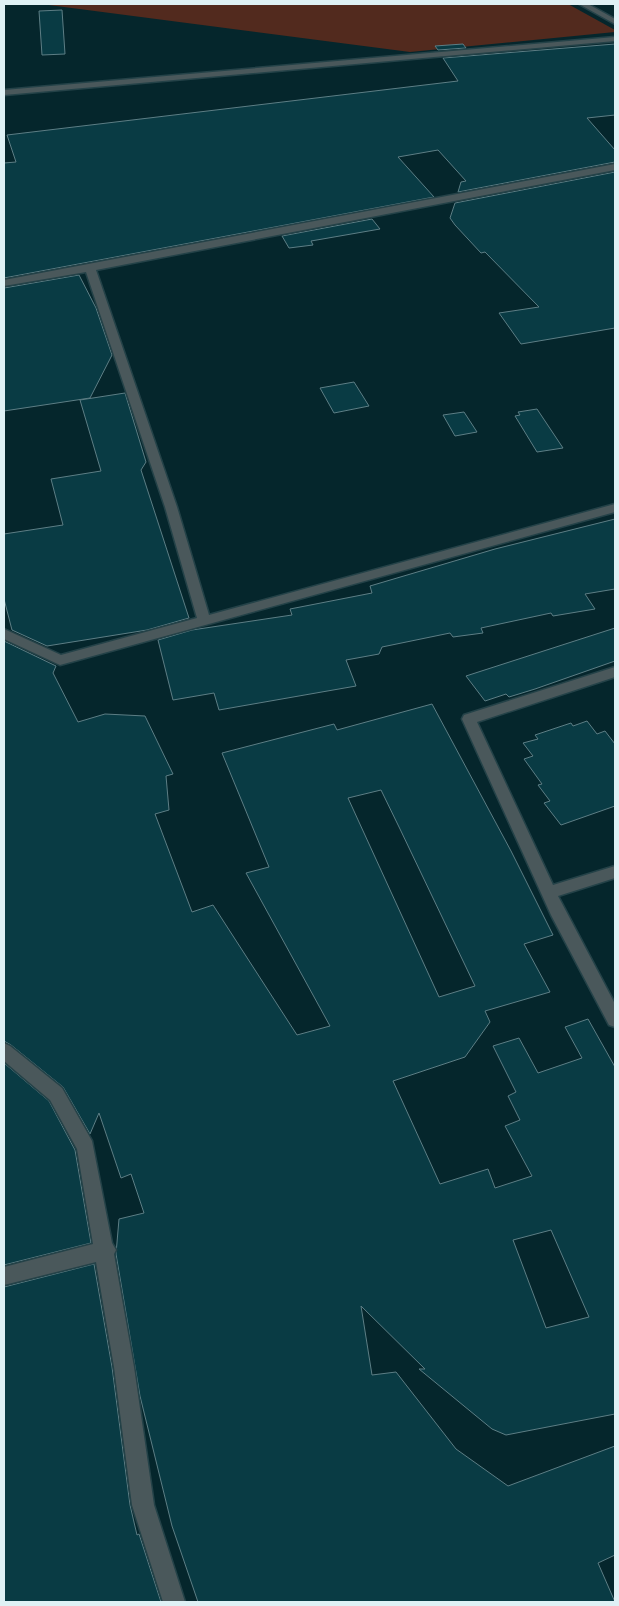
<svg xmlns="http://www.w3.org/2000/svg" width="619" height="1606" font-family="'IBM Plex Sans',sans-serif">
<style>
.green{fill:#522a1e}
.building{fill:#093b44;stroke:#5d7e85;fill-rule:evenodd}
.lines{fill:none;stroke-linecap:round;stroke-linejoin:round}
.minor-casing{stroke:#244248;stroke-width:3}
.minor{fill:#4a585b;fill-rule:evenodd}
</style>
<rect width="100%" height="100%" fill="#05262c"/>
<!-- green -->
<polygon class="green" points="41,4 568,4 615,30 615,32 410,52"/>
<!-- building -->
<g class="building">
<polygon points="62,10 65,54 42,55 39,11"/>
<polygon points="463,44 466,48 438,50 435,46"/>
<polygon points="615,44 615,115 587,118 615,150 615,162 458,192 461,182 466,181 438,150 398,157 434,197 4,278 4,163 16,162 7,135 458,81 443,58"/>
<polygon points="615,172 615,328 521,344 499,313 539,307 485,252 481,253 455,225 450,218 455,203"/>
<polygon points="372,219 380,229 311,241 313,245 289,248 282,236"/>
<polygon points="79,275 96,308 112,355 90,398 4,411 4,288"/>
<polygon points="354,382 369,406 334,413 320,388"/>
<polygon points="125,393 146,462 141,470 189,618 147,630 47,646 12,630 4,599 4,534 63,525 51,479 101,471 80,400"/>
<polygon points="537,409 563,448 537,452 515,416 520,415 518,412"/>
<polygon points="464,412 477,432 455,436 443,415"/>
<polygon points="615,519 615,589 585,594 595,609 553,616 551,613 481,628 483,633 453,637 450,633 382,647 379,654 346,660 356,686 219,710 214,693 173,700 158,640 192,630 292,615 290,609 372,593 370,586 495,549"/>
<polygon points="615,628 615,661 535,689 509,697 506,694 485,701 466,676"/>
<path d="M4,641L56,666L53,673L78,722L105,714L145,716L173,774L166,776L169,810L155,814L192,912L213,905L297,1035L330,1026L246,873L269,867L222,753L334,724L337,730L432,704L511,851L553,935L524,944L550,992L485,1011L490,1022L465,1057L393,1081L440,1184L488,1169L495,1188L532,1176L505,1126L520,1120L508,1096L516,1092L493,1046L519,1038L538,1073L582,1058L565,1027L588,1019L615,1067V1414L506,1435L492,1429L419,1369H425L361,1306L372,1375L396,1372L456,1449L508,1486L615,1446V1555L598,1563L615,1602H198L172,1526L140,1396L116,1254L119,1219L144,1213L131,1174L121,1178L99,1113L90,1134L63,1087L11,1045L4,1041ZM381,790L400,829L475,986L439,997L348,798ZM551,1230L589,1317L546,1328L513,1240Z"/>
<polygon points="587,721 597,734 605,731 615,744 615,806 561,825 544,803 550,801 538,785 542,784 524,759 533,756 523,743 538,739 535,735 571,723 573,726"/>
<polygon points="4,1063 49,1101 75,1150 91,1243 4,1265"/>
<polygon points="94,1264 112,1367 130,1505 137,1535 139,1534 161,1602 4,1602 4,1287"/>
</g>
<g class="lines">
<defs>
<g id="minor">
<polygon points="579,4 588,4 615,19 615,24"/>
<polygon points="615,37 615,41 4,95 4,90"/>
<polygon points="615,164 615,170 96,270 177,507 209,615 615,504 615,512 60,665 4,639 4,629 61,655 197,618 165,507 86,272 4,286 4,280"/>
<polygon points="615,667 615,677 477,722 553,885 615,866 615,878 558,896 615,1004 615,1027 609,1025 551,915 462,719 464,715"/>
<polygon points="4,1043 10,1046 62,1088 92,1141 112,1243 116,1250 114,1254 134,1367 154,1505 185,1602 163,1602 132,1505 114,1367 96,1262 4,1285 4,1267 93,1244 77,1149 50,1100 4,1061"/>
</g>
</defs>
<!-- minor casing -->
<use href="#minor" class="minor-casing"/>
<!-- minor -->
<use href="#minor" class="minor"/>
</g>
<!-- border -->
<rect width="619" height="1606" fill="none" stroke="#dff1f5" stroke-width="10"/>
</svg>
